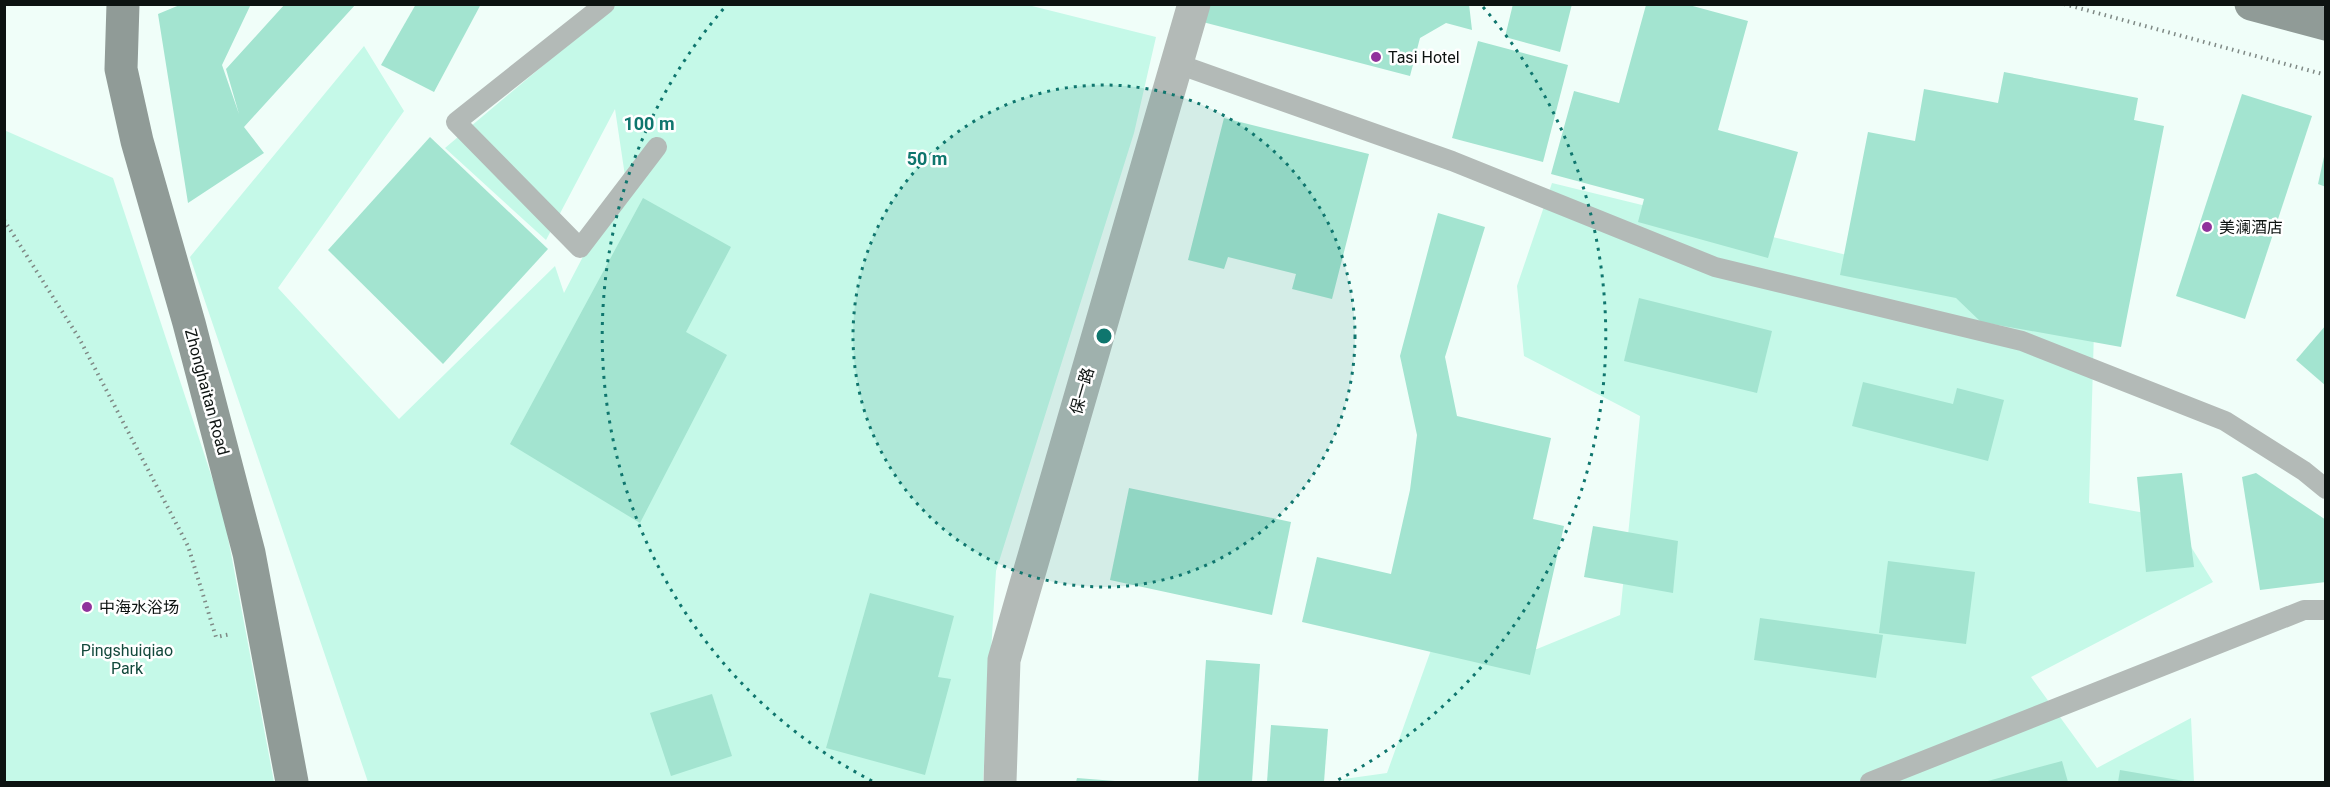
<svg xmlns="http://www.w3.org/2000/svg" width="2330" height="787" font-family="Roboto,'Noto Sans SC',sans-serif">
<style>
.green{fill:#c5f9e8}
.building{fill:#a3e4d0}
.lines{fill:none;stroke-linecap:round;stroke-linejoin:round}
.path{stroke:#7f8985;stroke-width:4;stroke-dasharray:1.5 4.5;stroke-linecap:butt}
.service{stroke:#b3bab7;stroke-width:20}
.minor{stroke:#b3bab7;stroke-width:33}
.secondary{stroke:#909b97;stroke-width:33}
.ring{fill:none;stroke:#0f766e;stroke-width:3;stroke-dasharray:3 6}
.poi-dot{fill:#90329c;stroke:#fff;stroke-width:2}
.labels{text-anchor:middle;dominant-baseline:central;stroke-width:5;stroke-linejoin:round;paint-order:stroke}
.poi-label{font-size:16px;fill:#0d1311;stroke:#fff;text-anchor:start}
.street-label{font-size:16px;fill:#0d1311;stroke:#fff}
.park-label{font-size:16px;fill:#13493c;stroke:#fff}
.centre{fill:#0f766e;stroke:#fff;stroke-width:3}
.ring-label{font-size:18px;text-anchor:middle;font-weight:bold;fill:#0f766e;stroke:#fff;stroke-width:5;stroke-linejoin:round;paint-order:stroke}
</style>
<rect width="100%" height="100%" fill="#f0fef9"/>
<!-- green -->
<g class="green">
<polygon points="1024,4 1156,37 1134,133 996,571 983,782 368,782 190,257 364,46 404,111 278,288 399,419 555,266 564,293 625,176 615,109 546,240 445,148 615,5"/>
<polygon points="4,130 113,178 223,511 274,782 5,782"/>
<polygon points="1552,183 1941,278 2094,331 2089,503 2173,518 2213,582 2031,677 2097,768 2191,718 2194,782 1342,782 1344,779 1387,773 1431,650 1537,649 1620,615 1640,416 1524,356 1517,286"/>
</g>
<!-- building -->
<g class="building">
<polygon points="182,4 251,4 222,65 239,114 226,69 285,4 356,4 244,127 264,153 188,203 158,14"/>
<polygon points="416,4 481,4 434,92 381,65"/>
<polygon points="1200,4 1469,4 1472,30 1446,23 1420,38 1410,76 1195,20"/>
<polygon points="1513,4 1572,4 1560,52 1505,37"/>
<polygon points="1646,5 1689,5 1748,21 1718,130 1798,152 1768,258 1638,222 1644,199 1551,174 1574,91 1619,103"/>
<polygon points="1478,41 1568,65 1543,162 1452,138"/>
<polygon points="2004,72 2138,98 2134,120 2164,126 2121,347 1981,322 1956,298 1840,275 1868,132 1915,141 1924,89 1998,103"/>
<polygon points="2242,94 2312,116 2245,319 2176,296"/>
<polygon points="1224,118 1369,154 1332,299 1292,289 1296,274 1228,257 1224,269 1188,260"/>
<polygon points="430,137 548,249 443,364 328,250"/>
<polygon points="2325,152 2326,152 2326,187 2318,184"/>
<polygon points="643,198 731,247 686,332 727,355 640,523 510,444"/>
<polygon points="1438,213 1485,227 1445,357 1457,416 1551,438 1533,519 1564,526 1530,675 1302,622 1317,557 1391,574 1410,490 1417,435 1400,356"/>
<polygon points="1639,298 1772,331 1757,393 1624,361"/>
<polygon points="2326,325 2326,386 2296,360"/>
<polygon points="1863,382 1953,404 1957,388 2004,400 1988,461 1852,426"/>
<polygon points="2182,473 2194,567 2146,572 2137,477"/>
<polygon points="2256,473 2326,520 2326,582 2260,590 2242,477"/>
<polygon points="1129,488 1291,522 1272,615 1110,580"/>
<polygon points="1593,526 1678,541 1673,593 1584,577"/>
<polygon points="1888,561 1975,572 1966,644 1879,633"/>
<polygon points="870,593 954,616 938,677 951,679 925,775 826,748"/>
<polygon points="1760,618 1883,635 1876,678 1754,660"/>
<polygon points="1206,660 1260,664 1252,782 1198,782"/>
<polygon points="712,694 732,756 671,776 650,713"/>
<polygon points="1271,725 1328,729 1324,782 1267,782"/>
<polygon points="2062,761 2068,782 1984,782"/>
<polygon points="2120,770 2184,781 2184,782 2118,782"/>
<polygon points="1077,778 1115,781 1115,782 1076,782"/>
</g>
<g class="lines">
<!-- path -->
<g class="path">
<polyline points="2064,4 2326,75"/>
<polyline points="4,220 79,338 188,546 216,637 231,634"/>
</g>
<!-- service -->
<g class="service">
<polyline points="605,4 456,122 580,248 657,147"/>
<polyline points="1178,64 1452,161 1715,267 2022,341 2225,421 2304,471 2326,489"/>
<polyline points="1870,782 2304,610 2326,610"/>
</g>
<!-- minor -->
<polyline class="minor" points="1000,782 1004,660 1194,4"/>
<!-- secondary -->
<g class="secondary">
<polyline points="123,4 121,69 137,141 189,323 249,553 292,782"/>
<polyline points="2251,4 2326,24"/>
</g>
</g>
<!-- distance rings -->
<circle cx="1104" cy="336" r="251" fill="#0f766e" fill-opacity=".12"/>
<g class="ring">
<circle cx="1104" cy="336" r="251"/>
<path d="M872 781A502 502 0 0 1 725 7M1483 7A502 502 0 0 1 1336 781"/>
</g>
<!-- markers -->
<g class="poi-dot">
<circle cx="1376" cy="57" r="6"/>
<circle cx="2207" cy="227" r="6"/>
<circle cx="87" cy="607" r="6"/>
</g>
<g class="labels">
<!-- poi labels -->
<g class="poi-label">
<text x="1388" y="57">Tasi Hotel</text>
<text x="2219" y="227">美澜酒店</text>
<text x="99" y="607">中海水浴场</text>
</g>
<!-- street labels -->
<g class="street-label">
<text transform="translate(1082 391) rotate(-74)">保一路</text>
<text transform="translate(207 392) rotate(75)">Zhonghaitan Road</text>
</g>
<!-- park labels -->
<g class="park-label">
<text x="127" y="650">Pingshuiqiao<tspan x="127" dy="18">Park</tspan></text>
</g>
</g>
<circle cx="1104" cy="336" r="9" class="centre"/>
<g class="ring-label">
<text x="649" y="130">100 m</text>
<text x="927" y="165">50 m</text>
</g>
<!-- border -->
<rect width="2330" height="787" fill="none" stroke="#0d1311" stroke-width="12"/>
</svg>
